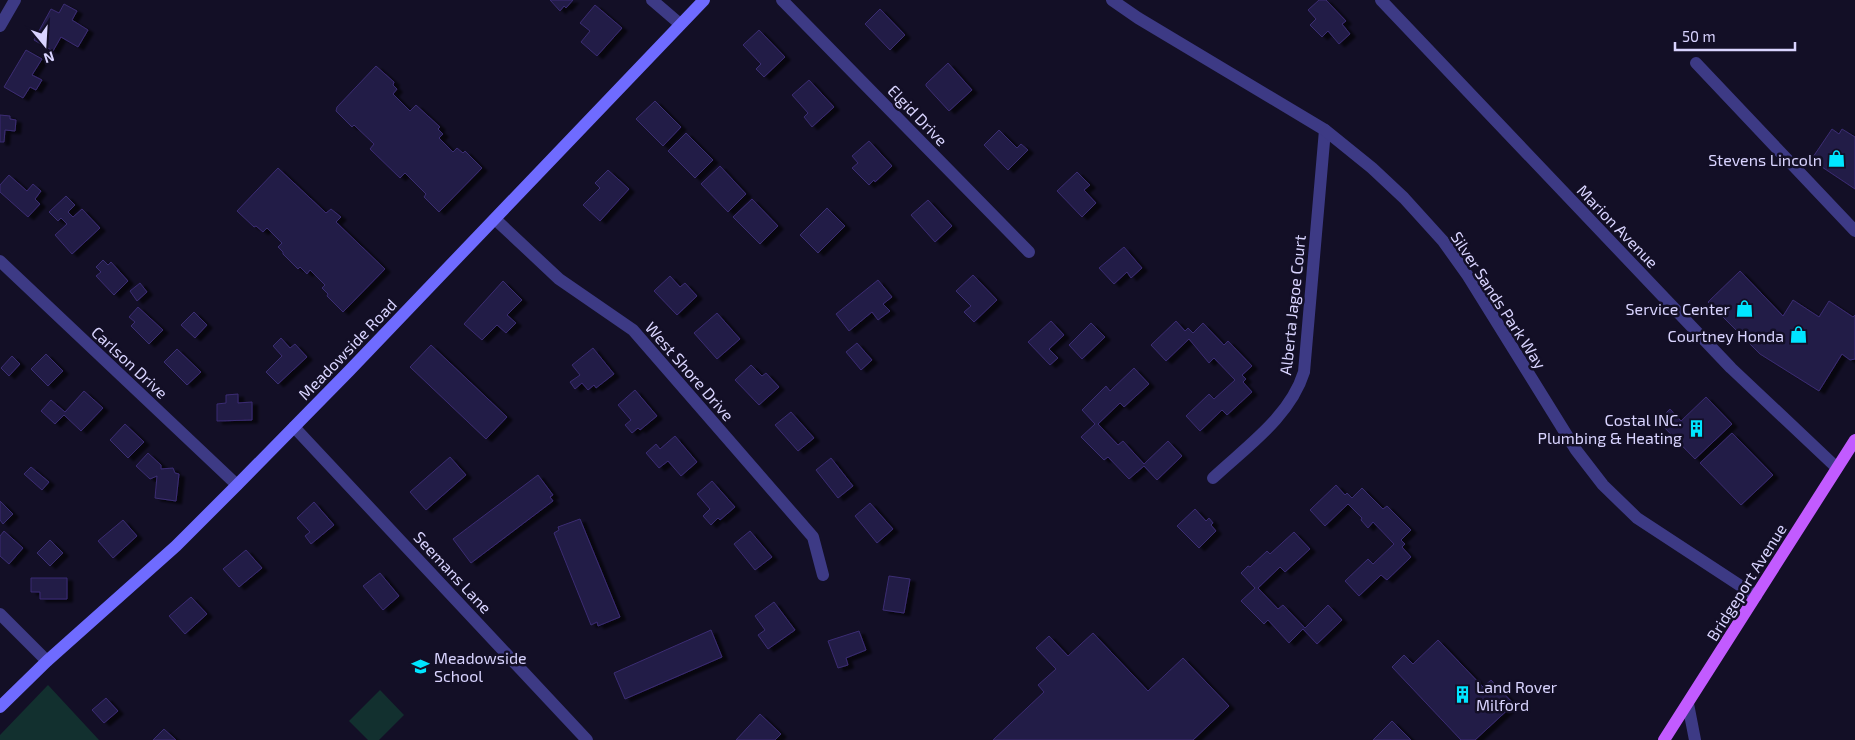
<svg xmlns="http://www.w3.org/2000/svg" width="1855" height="740" font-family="'Exo 2',sans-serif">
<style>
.green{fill:#12302f}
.building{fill:#241b47;stroke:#3b2d73;filter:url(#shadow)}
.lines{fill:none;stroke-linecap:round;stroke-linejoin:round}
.minor{stroke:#3d3a85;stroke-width:12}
.tertiary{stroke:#3d3a85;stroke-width:12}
.secondary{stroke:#6f6bff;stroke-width:12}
.primary{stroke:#c25bff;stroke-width:12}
.labels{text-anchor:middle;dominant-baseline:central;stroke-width:5;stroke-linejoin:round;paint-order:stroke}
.street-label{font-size:16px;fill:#d9d4ff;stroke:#130f26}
.poi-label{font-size:16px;fill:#d9d4ff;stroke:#130f26;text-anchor:end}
</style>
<defs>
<filter id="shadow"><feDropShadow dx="5.5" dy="3" stdDeviation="1" flood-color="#0009"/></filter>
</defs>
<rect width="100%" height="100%" fill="#130f26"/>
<!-- green -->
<g class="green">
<polygon points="48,685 99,740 0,740 0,735"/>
<polygon points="380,690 404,715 379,740 368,740 349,721"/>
</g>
<!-- building -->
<g class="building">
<polygon points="550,0 573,0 566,8 564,6 560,11"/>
<polygon points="1319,0 1326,0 1346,21 1342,24 1350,34 1339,44 1328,31 1322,37 1310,25 1316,19 1308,10"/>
<polygon points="64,4 77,11 72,20 88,30 78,47 61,37 53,51 34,40 51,9 59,13"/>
<polygon points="595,5 622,28 597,56 581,42 590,31 580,23"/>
<polygon points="880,9 905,35 890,50 865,24"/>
<polygon points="759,30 785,57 764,77 756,69 761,64 743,45"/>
<polygon points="26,50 42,59 32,75 42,80 36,90 30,87 23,98 4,87"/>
<polygon points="948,63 972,90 949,111 926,86 926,84"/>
<polygon points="376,66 394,82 393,85 397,89 393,94 410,111 416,105 440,127 438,129 443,134 439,138 453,152 457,148 463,153 465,151 482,168 439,212 424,197 426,194 405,173 400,178 370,149 374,144 354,125 352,127 336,111 337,107"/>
<polygon points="809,80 834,107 812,127 804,117 808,113 792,95"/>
<polygon points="655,101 681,127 663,146 636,119"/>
<polygon points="0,115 10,116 10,119 16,120 15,131 5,130 4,142 0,142"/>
<polygon points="1832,129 1839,134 1842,129 1855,137 1855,189 1819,165 1821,162 1813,157"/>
<polygon points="999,130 1017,148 1021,144 1028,150 1008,170 984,145"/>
<polygon points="686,133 713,160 695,178 668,151"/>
<polygon points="869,141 892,166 875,182 874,180 869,185 852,168 858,163 852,156"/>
<polygon points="720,166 746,194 728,212 701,184"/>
<polygon points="278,168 326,213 331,209 341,217 336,222 385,269 343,312 327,296 328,294 322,288 325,285 310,270 307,274 300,267 298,269 283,254 283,252 278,247 282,243 267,228 263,232 256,226 254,227 237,211"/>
<polygon points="608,170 629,189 600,221 583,205 600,188 595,183"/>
<polygon points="1077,172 1090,185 1084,190 1096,203 1082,217 1057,191"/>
<polygon points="9,175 27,191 33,184 41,191 35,199 40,204 28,217 0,192 0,185"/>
<polygon points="66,196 75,205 68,212 73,217 82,209 100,228 72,254 55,235 67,224 61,218 58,221 49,212"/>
<polygon points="752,199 778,226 760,244 733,217"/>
<polygon points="928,200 952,226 935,242 911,215"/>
<polygon points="827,208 845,226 818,253 800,235"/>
<polygon points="1124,247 1142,268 1131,278 1127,272 1114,284 1099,268"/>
<polygon points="103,260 108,265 111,262 128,281 114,295 96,276 101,272 96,267"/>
<polygon points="1740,271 1783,316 1793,300 1819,317 1829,301 1853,317 1855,315 1855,359 1850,360 1842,354 1819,391 1760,354 1708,302"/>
<polygon points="973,275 997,300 974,322 964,312 971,306 956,291"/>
<polygon points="670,276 680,287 685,283 697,296 677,315 654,291"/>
<polygon points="878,280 892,297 883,304 890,311 878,320 872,312 849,331 836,314"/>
<polygon points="503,281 522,300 507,315 516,323 506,333 497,325 482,340 464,324"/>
<polygon points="140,283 147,292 137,301 130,291"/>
<polygon points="138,307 163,330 149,344 131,326 135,322 129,317"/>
<polygon points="194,312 207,325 195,338 181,325"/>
<polygon points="717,313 740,339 717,359 694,333"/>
<polygon points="1051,321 1064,335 1049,349 1058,358 1050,365 1028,342"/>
<polygon points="1176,321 1185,331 1188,328 1193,333 1203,323 1224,345 1228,341 1252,366 1242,375 1246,379 1243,382 1252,392 1227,415 1222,410 1200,431 1186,416 1209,394 1214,399 1235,380 1214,358 1209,363 1189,339 1166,361 1151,345"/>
<polygon points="1091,323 1105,337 1082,359 1069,345"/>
<polygon points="281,338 290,348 295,344 307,357 278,384 266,372 282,356 273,346"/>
<polygon points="857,343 872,360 861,370 846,352"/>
<polygon points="431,345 507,417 486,439 410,367"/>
<polygon points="593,348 614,374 596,388 594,385 588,390 582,383 575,389 570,382 580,375 572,365"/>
<polygon points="177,349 201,372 187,385 164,362"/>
<polygon points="46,354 63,371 48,386 31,369"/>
<polygon points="12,356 20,364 9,376 1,368"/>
<polygon points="751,365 762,376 766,373 779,387 759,405 735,380"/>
<polygon points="1134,368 1149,384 1124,407 1120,403 1098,424 1118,445 1123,441 1144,464 1168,441 1182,456 1157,480 1144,466 1129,479 1108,457 1104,460 1081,437 1095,424 1082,410 1106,386 1110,391"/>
<polygon points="635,390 657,416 640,430 638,428 632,433 625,425 631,420 618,405"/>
<polygon points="84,391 103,408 81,431 64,415 55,424 41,411 51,400 65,412"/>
<polygon points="238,394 238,403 252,402 252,420 217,421 217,404 226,403 226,395"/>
<polygon points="1706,397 1732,424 1695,459 1658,421 1670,409 1681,421"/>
<polygon points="791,412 814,438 798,451 775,425"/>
<polygon points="125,424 144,442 128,458 110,440"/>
<polygon points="1732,433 1773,475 1741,505 1700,463"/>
<polygon points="675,436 697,462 681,476 668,461 659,468 646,453 656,444 660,449"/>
<polygon points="148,453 161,465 161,469 173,468 175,473 179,474 176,501 155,498 157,476 150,479 136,466"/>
<polygon points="450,457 466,475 426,510 410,492"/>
<polygon points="831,458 853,486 838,498 816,470"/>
<polygon points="31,467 49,482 42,490 24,474"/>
<polygon points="538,475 553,495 550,497 553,501 471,563 453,539"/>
<polygon points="712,481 735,507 720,520 718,518 711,525 703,516 710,509 697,494"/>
<polygon points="1336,485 1345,495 1347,493 1352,498 1362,488 1383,509 1387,506 1411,530 1401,540 1405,544 1402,547 1411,557 1387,580 1381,575 1359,596 1345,581 1368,559 1373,564 1394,544 1373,522 1368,528 1361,520 1362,518 1348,504 1325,526 1310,510"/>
<polygon points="0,501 13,514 3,524 0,520"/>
<polygon points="314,502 334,525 311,544 305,536 310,532 297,518"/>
<polygon points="870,503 893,529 877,543 855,516"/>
<polygon points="1195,509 1206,521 1209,518 1213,523 1211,525 1216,531 1199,548 1177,526"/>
<polygon points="580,519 620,617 598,626 597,622 591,625 554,533 559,530 558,527"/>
<polygon points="123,520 137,536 113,558 98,541"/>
<polygon points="4,531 23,548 9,564 0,556 0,536"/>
<polygon points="750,531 772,557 755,570 734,544"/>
<polygon points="1294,532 1310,549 1285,572 1280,567 1258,588 1278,609 1283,605 1305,628 1328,605 1342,620 1317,644 1303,629 1289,643 1268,620 1264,624 1241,601 1255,588 1241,573 1248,566 1250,567 1267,551 1270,554"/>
<polygon points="50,540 63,553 50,566 37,553"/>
<polygon points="246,550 262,568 239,587 223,569"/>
<polygon points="380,573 399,596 383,610 363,586"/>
<polygon points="889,576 910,579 904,613 883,610"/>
<polygon points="31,578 67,578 67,599 40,599 40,592 31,592"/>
<polygon points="191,597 207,614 185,634 169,616"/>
<polygon points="774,602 795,630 768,649 758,635 765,630 755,616"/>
<polygon points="711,630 722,657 625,699 614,673"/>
<polygon points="859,631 866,650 846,658 848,665 838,668 828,641"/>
<polygon points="1093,633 1148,691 1183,658 1229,706 1193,740 993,740 1044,692 1038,685 1056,669 1036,648 1049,636 1068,656"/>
<polygon points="1438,640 1483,687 1491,680 1514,704 1475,740 1461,740 1392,667 1404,655 1413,664"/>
<polygon points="106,698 118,711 104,723 92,710"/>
<polygon points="760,714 781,734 775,740 736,740"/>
<polygon points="1392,721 1411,740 1373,740"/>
<polygon points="164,729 176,740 153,740"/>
</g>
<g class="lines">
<!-- minor -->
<g class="minor">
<polyline points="652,0 680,24"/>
<polyline points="782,0 1029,252"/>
<polyline points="1381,0 1731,368 1837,468"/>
<polyline points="0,26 15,0"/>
<polyline points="1696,63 1855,231"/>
<polyline points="495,219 559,279 633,330 813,537 823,575"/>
<polyline points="0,261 237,485"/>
<polyline points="294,427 587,740"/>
<path d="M1213,478C1246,447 1290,417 1304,372L1325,130"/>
<polyline points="0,614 47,661"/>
<polyline points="1688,704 1695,740"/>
</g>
<!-- tertiary -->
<polyline class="tertiary" points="1112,0 1138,18 1325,130 1372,168 1404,198 1443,241 1468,276 1576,450 1603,485 1637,518 1756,596"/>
<!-- secondary -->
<polyline class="secondary" points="0,707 47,661 176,546 237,485 349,371 704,0"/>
<!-- primary -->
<polyline class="primary" points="1664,740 1855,440"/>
</g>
<!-- icons -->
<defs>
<symbol id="shop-bare" viewBox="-9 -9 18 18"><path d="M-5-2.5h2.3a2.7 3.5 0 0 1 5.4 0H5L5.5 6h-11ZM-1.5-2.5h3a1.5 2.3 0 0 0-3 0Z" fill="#00e5ff" stroke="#130f26" stroke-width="2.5" paint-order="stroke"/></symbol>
<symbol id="building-bare" viewBox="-9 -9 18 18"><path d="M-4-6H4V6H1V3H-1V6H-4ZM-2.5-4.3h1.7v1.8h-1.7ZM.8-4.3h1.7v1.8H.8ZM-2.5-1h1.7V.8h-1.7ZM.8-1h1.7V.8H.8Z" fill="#00e5ff" stroke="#130f26" stroke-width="2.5" paint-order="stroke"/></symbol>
<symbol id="school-bare" viewBox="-9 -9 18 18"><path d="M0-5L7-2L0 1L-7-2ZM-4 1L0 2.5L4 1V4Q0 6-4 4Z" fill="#00e5ff" stroke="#130f26" stroke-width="2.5" paint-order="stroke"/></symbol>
</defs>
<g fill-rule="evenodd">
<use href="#shop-bare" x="1824" y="146" width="25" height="25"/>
<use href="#shop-bare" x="1732" y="296" width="25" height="25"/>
<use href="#shop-bare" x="1786" y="322" width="25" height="25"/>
<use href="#building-bare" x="1684" y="416" width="25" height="25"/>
<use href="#school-bare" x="408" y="654" width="25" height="25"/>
<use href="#building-bare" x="1450" y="682" width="25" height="25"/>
</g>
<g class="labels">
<!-- street labels -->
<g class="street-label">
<text transform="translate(918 115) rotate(46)">Elgid Drive</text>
<text transform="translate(1618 226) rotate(46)">Marion Avenue</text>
<text transform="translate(1499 300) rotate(57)">Silver Sands Park Way</text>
<text transform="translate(1292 305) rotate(-84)">Alberta Jagoe Court</text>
<text transform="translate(347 349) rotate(-46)">Meadowside Road</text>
<text transform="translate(130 362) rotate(43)">Carlson Drive</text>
<text transform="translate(690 371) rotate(49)">West Shore Drive</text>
<text transform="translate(453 572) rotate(47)">Seemans Lane</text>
<text transform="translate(1746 582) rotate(-58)">Bridgeport Avenue</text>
</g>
<!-- poi labels -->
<g class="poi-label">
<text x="1822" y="159">Stevens Lincoln</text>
<text x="1730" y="308">Service Center</text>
<text x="1784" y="335">Courtney Honda</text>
<text x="1682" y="419">Costal INC.<tspan x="1682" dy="18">Plumbing &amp; Heating</tspan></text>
<text x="434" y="657" text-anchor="start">Meadowside<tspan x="434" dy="18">School</tspan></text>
<text x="1476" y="686" text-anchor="start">Land Rover<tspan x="1476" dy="18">Milford</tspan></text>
</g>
</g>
<!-- north arrow -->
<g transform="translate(45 45) rotate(162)" stroke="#130f26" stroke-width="4" paint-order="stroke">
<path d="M0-4L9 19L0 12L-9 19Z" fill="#d9d4ff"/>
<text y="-8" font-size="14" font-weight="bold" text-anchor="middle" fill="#d9d4ff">N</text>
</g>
<!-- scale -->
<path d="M1675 42v8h120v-8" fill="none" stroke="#d9d4ff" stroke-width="2.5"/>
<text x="1682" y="42" font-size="15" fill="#d9d4ff" stroke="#130f26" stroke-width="4" paint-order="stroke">50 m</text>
</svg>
